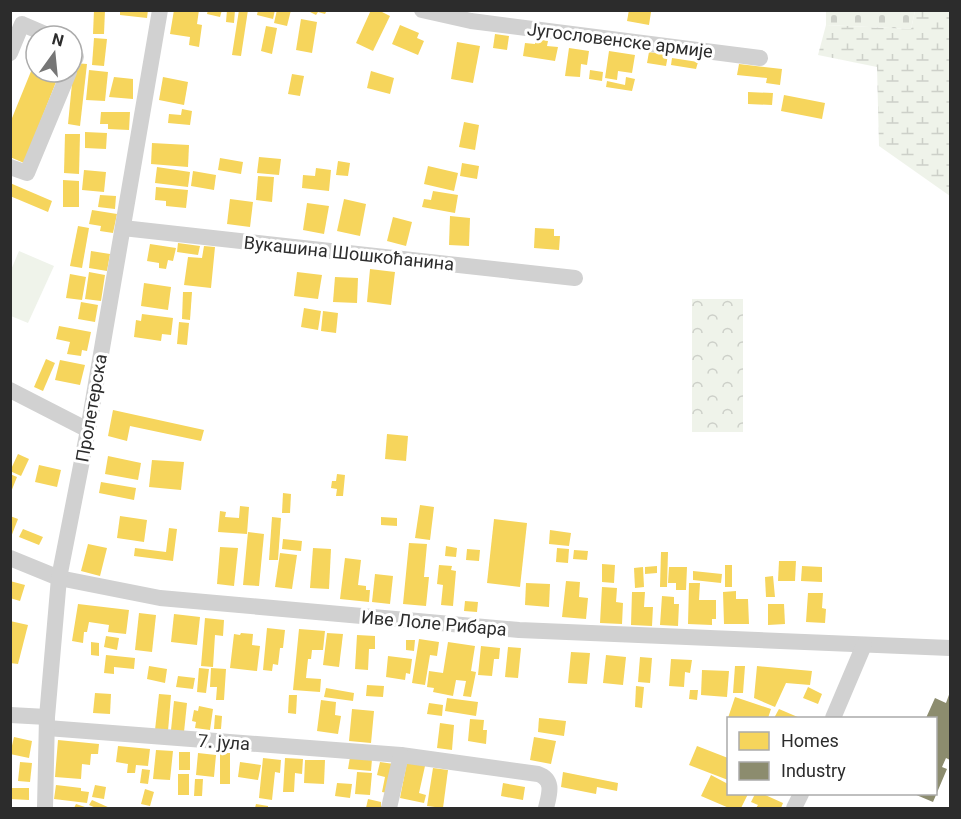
<svg xmlns="http://www.w3.org/2000/svg" width="961" height="819" font-family="Roboto,sans-serif">
<style>
.forest{fill:url(#forest-crowns)}
.wetland{fill:url(#wetland-marsh)}
.cemetery{fill:url(#cemetery-stones)}
.garden{fill:#eff3ea}
.homes{fill:#f6d55c}
.industry{fill:#8c8c6e}
.lines{fill:none;stroke-linecap:round;stroke-linejoin:round}
.minor{stroke:#d1d1d1;stroke-width:16}
.labels{text-anchor:middle;dominant-baseline:central;stroke-width:6;stroke-linejoin:round;paint-order:stroke}
.street-label{font-size:18px;fill:#2c2c2c;stroke:#fff}
</style>
<defs>
<pattern id="forest-crowns" width="20" height="18" patternUnits="userSpaceOnUse" patternTransform="scale(1.5)"><rect width="20" height="18" fill="#eff3ea"/><path d="M2 6a3 3 0 1 1 6 0M12 15a3 3 0 1 1 6 0" fill="none" stroke="#cdd0c9"/></pattern>
<pattern id="wetland-marsh" width="20" height="14" patternUnits="userSpaceOnUse" patternTransform="scale(1.5)"><rect width="20" height="14" fill="#eff3ea"/><path d="M1 5h8M5 5V1M11 12h8M15 12V8" fill="none" stroke="#cdd0c9"/></pattern>
<pattern id="cemetery-stones" width="16" height="16" patternUnits="userSpaceOnUse" patternTransform="scale(1.5)"><rect width="16" height="16" fill="#eff3ea"/><path d="M2 7V4a2 2 0 0 1 4 0v3zM10 15v-3a2 2 0 0 1 4 0v3z" fill="#cdd0c9"/></pattern>
</defs>
<rect width="100%" height="100%" fill="#fff"/>
<!-- forest -->
<rect class="forest" x="692" y="299" width="51" height="133"/>
<!-- wetland -->
<polygon class="wetland" points="915,11 950,11 950,196 879,146 877,67 818,55 826,25 911,29"/>
<!-- cemetery -->
<polygon class="cemetery" points="826,11 826,10 915,11 911,29 826,25"/>
<!-- garden -->
<polygon class="garden" points="19,251 54,266 28,323 11,316 11,270"/>
<!-- homes -->
<g class="homes">
<polygon points="94,10 105,10 104,34 93,34"/>
<polygon points="120,10 148,10 147,18 120,15"/>
<polygon points="174,10 199,10 197,24 202,25 199,47 189,45 190,37 170,34"/>
<polygon points="208,10 222,10 220,17 207,14"/>
<polygon points="227,10 235,10 234,23 226,22"/>
<polygon points="239,10 248,10 241,56 232,55"/>
<polygon points="258,10 275,10 273,19 257,15"/>
<polygon points="277,10 291,10 287,26 274,23"/>
<polygon points="306,10 327,10 325,14 318,12 316,15"/>
<polygon points="371,10 378,10 390,16 373,51 356,43"/>
<polygon points="629,10 651,12 649,25 627,21"/>
<polygon points="301,19 317,22 312,53 296,50"/>
<polygon points="400,25 419,33 417,38 424,41 418,55 392,44"/>
<polygon points="266,26 277,28 272,54 261,51"/>
<polygon points="495,34 509,36 507,50 493,48"/>
<polygon points="94,38 107,39 104,66 92,65"/>
<polygon points="536,39 548,41 547,46 558,47 555,61 523,56 525,43 535,44"/>
<polygon points="457,42 480,46 473,83 451,79"/>
<polygon points="569,48 589,51 587,65 581,64 580,77 565,76"/>
<polygon points="609,51 635,55 632,73 618,71 617,80 605,78"/>
<polygon points="649,52 668,55 666,66 647,63"/>
<polygon points="672,58 698,62 696,69 671,65"/>
<polygon points="36,59 36,72 60,72 24,163 10,157 10,123"/>
<polygon points="74,63 87,64 80,126 68,124"/>
<polygon points="739,64 782,69 780,85 766,83 767,78 737,75"/>
<polygon points="89,70 108,72 105,101 86,100"/>
<polygon points="590,70 603,72 602,81 589,79"/>
<polygon points="371,71 394,78 390,94 367,88"/>
<polygon points="292,74 304,76 300,96 288,94"/>
<polygon points="114,77 133,79 133,99 109,97"/>
<polygon points="163,77 188,82 184,105 159,100"/>
<polygon points="626,77 635,79 632,91 606,87 607,81 625,85"/>
<polygon points="748,92 773,93 772,105 748,104"/>
<polygon points="784,95 825,103 822,119 781,111"/>
<polygon points="182,109 192,111 190,125 168,123 169,114 181,115"/>
<polygon points="101,112 130,112 129,130 108,129 108,124 100,124"/>
<polygon points="464,122 479,125 475,150 459,147"/>
<polygon points="85,132 107,133 106,149 85,148"/>
<polygon points="65,134 80,134 79,174 64,173"/>
<polygon points="152,143 189,145 188,167 151,164"/>
<polygon points="259,157 281,159 279,175 257,173"/>
<polygon points="220,158 243,162 241,174 218,170"/>
<polygon points="338,161 350,163 348,176 336,175"/>
<polygon points="462,163 479,166 477,179 460,176"/>
<polygon points="428,166 458,173 454,191 424,184"/>
<polygon points="157,167 190,172 188,187 155,183"/>
<polygon points="316,168 331,170 329,191 302,188 303,175 315,176"/>
<polygon points="84,170 106,172 104,192 82,190"/>
<polygon points="193,171 216,175 214,190 191,186"/>
<polygon points="258,176 274,177 272,202 256,200"/>
<polygon points="63,180 79,181 79,207 63,207"/>
<polygon points="10,183 52,201 48,212 10,196"/>
<polygon points="156,187 188,190 186,208 166,206 166,201 155,200"/>
<polygon points="433,191 458,195 455,213 422,207 424,199 431,200"/>
<polygon points="100,195 116,196 115,209 98,207"/>
<polygon points="230,199 253,202 250,227 227,224"/>
<polygon points="344,199 366,204 360,236 337,231"/>
<polygon points="307,203 329,206 324,234 303,230"/>
<polygon points="92,210 117,214 113,233 100,231 101,226 89,224"/>
<polygon points="450,216 470,218 469,246 449,245"/>
<polygon points="393,217 412,222 406,246 387,241"/>
<polygon points="78,226 89,228 82,268 70,266"/>
<polygon points="535,228 554,229 554,236 560,236 559,250 534,248"/>
<polygon points="178,243 200,246 198,255 177,252"/>
<polygon points="150,244 176,248 173,261 168,260 166,269 159,268 159,263 147,261"/>
<polygon points="204,246 215,247 211,288 184,285 188,257 202,258"/>
<polygon points="91,251 110,254 107,271 89,268"/>
<polygon points="370,269 395,272 391,305 367,302"/>
<polygon points="89,272 105,275 101,301 85,299"/>
<polygon points="297,272 322,275 318,299 294,296"/>
<polygon points="70,274 86,277 82,300 66,298"/>
<polygon points="335,277 358,278 357,303 333,302"/>
<polygon points="144,283 171,287 168,310 141,306"/>
<polygon points="183,292 192,292 190,320 182,319"/>
<polygon points="81,302 98,305 95,322 78,319"/>
<polygon points="304,308 321,311 318,330 301,327"/>
<polygon points="323,311 338,313 336,333 321,331"/>
<polygon points="142,314 173,318 171,335 162,334 161,341 134,337 136,320 141,321"/>
<polygon points="179,322 189,323 187,345 177,344"/>
<polygon points="59,326 91,332 87,351 82,350 81,356 67,354 70,342 56,339"/>
<polygon points="46,359 55,363 43,391 34,387"/>
<polygon points="60,360 85,365 80,385 55,380"/>
<polygon points="113,410 204,430 201,441 130,426 127,441 108,436"/>
<polygon points="387,434 408,436 406,461 385,459"/>
<polygon points="18,454 29,459 21,476 10,471"/>
<polygon points="108,456 141,463 138,480 105,474"/>
<polygon points="152,460 184,462 181,490 149,487"/>
<polygon points="39,465 61,470 57,487 35,482"/>
<polygon points="10,474 17,477 11,492 10,492"/>
<polygon points="337,474 345,475 343,496 336,496 337,489 331,488 332,481 336,481"/>
<polygon points="101,482 136,488 134,500 99,493"/>
<polygon points="283,493 291,494 290,513 282,513"/>
<polygon points="420,505 434,507 430,540 415,538"/>
<polygon points="240,506 249,507 247,534 218,532 220,511 226,512 225,517 239,518"/>
<polygon points="10,516 18,519 11,537 10,537"/>
<polygon points="120,516 147,520 144,542 117,538"/>
<polygon points="272,517 281,518 278,560 269,560"/>
<polygon points="381,517 397,518 397,526 381,525"/>
<polygon points="494,519 527,523 520,587 487,583"/>
<polygon points="169,528 177,529 173,561 134,556 135,548 166,552"/>
<polygon points="23,529 43,537 39,545 19,537"/>
<polygon points="550,530 571,533 569,546 549,544"/>
<polygon points="248,532 264,534 259,586 243,585"/>
<polygon points="283,539 302,541 301,551 282,549"/>
<polygon points="409,543 427,544 424,577 429,577 426,606 403,604"/>
<polygon points="88,544 107,548 100,576 81,571"/>
<polygon points="446,546 457,548 456,557 445,556"/>
<polygon points="220,547 238,548 234,586 217,584"/>
<polygon points="313,548 331,549 329,589 310,588"/>
<polygon points="557,548 569,549 568,563 556,562"/>
<polygon points="467,549 480,550 479,561 466,560"/>
<polygon points="574,550 588,551 587,560 573,559"/>
<polygon points="661,552 668,552 667,587 660,587"/>
<polygon points="280,553 297,555 292,589 275,587"/>
<polygon points="345,558 361,560 358,585 366,586 366,590 370,590 369,602 340,599"/>
<polygon points="779,561 796,561 795,581 778,581"/>
<polygon points="602,564 615,565 614,583 602,582"/>
<polygon points="439,565 452,566 451,570 456,571 453,606 441,605 443,585 437,584"/>
<rect x="725" y="565" width="7" height="22"/>
<polygon points="657,566 657,573 645,574 645,567"/>
<polygon points="802,566 822,567 822,582 801,581"/>
<polygon points="643,567 644,587 635,588 634,568"/>
<polygon points="669,567 687,567 686,590 676,590 676,583 668,583"/>
<polygon points="693,571 722,574 721,583 693,580"/>
<polygon points="375,574 393,576 390,604 372,602"/>
<polygon points="773,576 775,597 766,597 765,577"/>
<polygon points="10,581 25,585 20,601 10,598"/>
<polygon points="566,581 580,582 579,597 588,598 586,619 562,617"/>
<polygon points="526,583 550,584 549,607 525,605"/>
<polygon points="689,583 700,583 699,600 716,600 716,619 712,619 712,625 688,624"/>
<polygon points="602,587 617,588 616,602 623,603 622,624 600,623"/>
<polygon points="736,591 736,599 748,599 749,624 724,624 723,592"/>
<polygon points="632,592 645,592 644,607 653,607 652,626 631,625"/>
<polygon points="808,593 823,593 822,608 826,609 825,623 806,622"/>
<polygon points="662,596 674,597 674,604 679,604 678,626 660,625"/>
<polygon points="465,601 478,602 477,612 464,611"/>
<polygon points="78,604 129,610 126,634 108,632 109,625 89,622 87,632 84,632 83,643 72,641"/>
<polygon points="768,604 784,604 785,624 768,625"/>
<polygon points="139,613 156,615 152,652 135,650"/>
<polygon points="174,614 200,617 197,645 171,642"/>
<polygon points="205,618 224,620 223,636 215,635 213,667 201,666"/>
<polygon points="10,621 28,625 18,664 10,663"/>
<polygon points="267,628 285,630 283,648 280,648 278,665 273,664 272,671 263,670"/>
<polygon points="299,629 325,631 323,650 312,650 311,659 308,659 306,678 321,679 320,692 293,690"/>
<polygon points="241,633 253,634 252,645 260,646 257,671 230,668 234,634 240,635"/>
<polygon points="327,633 343,634 339,667 323,665"/>
<polygon points="357,635 375,636 375,649 369,649 368,670 355,669"/>
<polygon points="106,636 119,638 117,650 104,647"/>
<polygon points="419,639 439,642 437,656 430,655 425,685 412,683"/>
<polygon points="406,640 415,640 414,651 406,650"/>
<polygon points="91,642 99,643 99,656 91,655"/>
<polygon points="448,642 475,646 471,671 476,672 471,697 463,696 466,681 456,680 453,696 433,692 434,688 427,687 429,671 443,673"/>
<polygon points="481,646 500,648 499,659 494,659 492,676 478,675"/>
<polygon points="508,647 521,648 518,678 505,677"/>
<polygon points="571,652 590,653 587,684 568,683"/>
<polygon points="106,655 135,658 134,669 114,667 114,674 104,673"/>
<polygon points="606,655 626,657 623,685 603,683"/>
<polygon points="388,656 412,659 410,674 406,673 405,680 386,677"/>
<polygon points="640,657 652,658 650,683 638,682"/>
<polygon points="671,659 692,660 690,673 685,672 684,687 669,686"/>
<polygon points="149,666 167,669 165,683 147,679"/>
<polygon points="735,666 745,666 743,693 733,693"/>
<polygon points="757,666 812,671 810,685 786,683 775,707 754,698"/>
<polygon points="199,668 209,669 206,693 197,692"/>
<polygon points="211,668 226,669 224,700 216,700 217,687 210,687"/>
<polygon points="702,670 729,671 727,697 701,695"/>
<polygon points="178,676 195,678 193,689 176,687"/>
<polygon points="367,685 384,686 383,697 366,696"/>
<polygon points="636,686 644,687 642,708 635,707"/>
<polygon points="808,687 822,694 818,704 803,698"/>
<polygon points="326,688 354,693 353,701 324,697"/>
<polygon points="690,690 698,690 697,700 689,699"/>
<polygon points="95,693 111,694 110,714 93,713"/>
<polygon points="159,694 171,695 168,731 155,730"/>
<polygon points="289,695 297,695 296,714 288,713"/>
<polygon points="735,697 771,709 768,718 728,718"/>
<polygon points="447,698 478,702 476,716 445,711"/>
<polygon points="321,700 336,702 335,715 341,716 338,734 317,731"/>
<polygon points="174,701 187,703 184,732 171,730"/>
<polygon points="429,703 443,705 442,716 427,714"/>
<polygon points="199,706 213,709 210,730 195,728 196,722 192,721 194,710 198,711"/>
<polygon points="352,709 374,711 371,743 349,741"/>
<polygon points="779,709 800,718 774,718"/>
<polygon points="215,715 222,716 221,729 214,729"/>
<polygon points="539,718 566,721 564,736 538,732"/>
<polygon points="470,719 484,720 483,730 487,730 486,744 468,741"/>
<polygon points="440,723 454,725 452,750 437,748"/>
<polygon points="14,737 32,741 29,758 10,754"/>
<polygon points="534,737 556,741 551,764 530,760"/>
<polygon points="58,740 99,744 98,754 91,754 90,765 82,764 81,779 55,777"/>
<polygon points="118,746 150,749 148,766 136,765 135,773 127,773 128,764 116,762"/>
<polygon points="697,746 728,758 728,780 689,765"/>
<polygon points="156,750 173,751 170,780 153,779"/>
<rect x="179" y="752" width="11" height="18"/>
<polygon points="198,753 216,755 214,777 196,775"/>
<rect x="220" y="753" width="10" height="31"/>
<polygon points="350,757 372,759 371,771 348,769"/>
<polygon points="263,758 281,760 280,773 275,772 272,800 259,798"/>
<polygon points="285,758 303,759 302,774 295,773 294,792 283,792"/>
<polygon points="305,760 325,760 324,784 304,783"/>
<polygon points="20,762 32,763 30,782 18,781"/>
<polygon points="240,762 261,765 258,780 238,777"/>
<polygon points="380,762 394,764 388,793 382,792 385,777 377,775"/>
<polygon points="407,762 425,766 419,793 426,795 424,803 400,798"/>
<polygon points="433,768 448,770 443,808 427,806"/>
<polygon points="142,769 150,770 148,784 140,783"/>
<polygon points="357,772 372,773 370,795 355,794"/>
<polygon points="563,772 618,783 617,791 597,787 596,794 561,787"/>
<rect x="178" y="774" width="11" height="21"/>
<polygon points="711,775 728,784 728,794 748,794 741,808 729,808 701,796"/>
<polygon points="195,779 203,779 202,796 194,796"/>
<polygon points="337,783 352,784 350,798 335,796"/>
<polygon points="503,783 525,787 523,800 501,796"/>
<polygon points="56,785 81,788 81,791 89,792 87,803 54,799"/>
<polygon points="95,785 106,787 104,799 92,797"/>
<polygon points="10,788 29,788 29,800 10,799"/>
<polygon points="145,789 154,792 150,806 141,804"/>
<polygon points="755,794 763,794 783,803 781,808 756,808 758,805 751,802"/>
<polygon points="368,799 381,802 381,806 388,808 366,808"/>
<polygon points="92,800 110,808 96,808 89,805"/>
<polygon points="76,804 88,808 74,808"/>
<polygon points="256,804 268,806 268,808 255,808"/>
</g>
<!-- industry -->
<polygon class="industry" points="950,692 950,760 946,758 942,767 947,769 933,802 914,794 936,794 936,718 926,718 935,698 946,703"/>
<g class="lines">
<!-- minor -->
<g class="minor">
<polyline points="422,10 471,21 760,58"/>
<polyline points="72,46 76,57 72,65"/>
<polyline points="10,53 22,24 50,36"/>
<polyline points="10,167 27,173 69,72"/>
<polyline points="123,228 575,278"/>
<polyline points="10,390 88,430"/>
<polyline points="10,558 59,578 160,598 519,630 950,648"/>
<polyline points="10,715 47,717"/>
<polyline points="833,718 864,645"/>
<path d="M47,728L401,755L538,774C555,780 549,795 546,808"/>
<polyline points="45,808 47,717 59,578 88,430 160,10"/>
<polyline points="389,808 401,755"/>
<polyline points="794,808 801,794"/>
</g>
</g>
<g class="labels">
<!-- street labels -->
<g class="street-label">
<text transform="translate(620 40) rotate(7)">Југословенске армије</text>
<text transform="translate(349 253) rotate(6)">Вукашина Шошкоћанина</text>
<text transform="translate(91 408) rotate(-80)">Пролетерска</text>
<text transform="translate(434 623) rotate(5)">Иве Лоле Рибара</text>
<text transform="translate(224 742) rotate(4)">7. јула</text>
</g>
</g>
<!-- border -->
<rect width="961" height="819" fill="none" stroke="#2c2c2c" stroke-width="24"/>
<!-- legend -->
<rect x="727" y="717" width="210" height="78" fill="#ffffff" stroke="#ababab" stroke-width="1.5"/>
<rect x="739" y="732" width="30" height="18" fill="#f6d55c" stroke="#ababab" stroke-width="1.5"/>
<text x="781" y="747" font-size="18" fill="#2c2c2c">Homes</text>
<rect x="739" y="762" width="30" height="18" fill="#8c8c6e" stroke="#ababab" stroke-width="1.5"/>
<text x="781" y="777" font-size="18" fill="#2c2c2c">Industry</text>
<!-- north arrow -->
<g transform="translate(54 54) rotate(15)"><circle r="28" fill="#ffffff" stroke="#ababab" stroke-width="1.5"/>
<path d="M0-4.5L10 22L0 15L-10 22Z" fill="#767676"/>
<text y="-9" font-size="16" font-weight="bold" text-anchor="middle" fill="#2c2c2c">N</text>
</g>
</svg>
